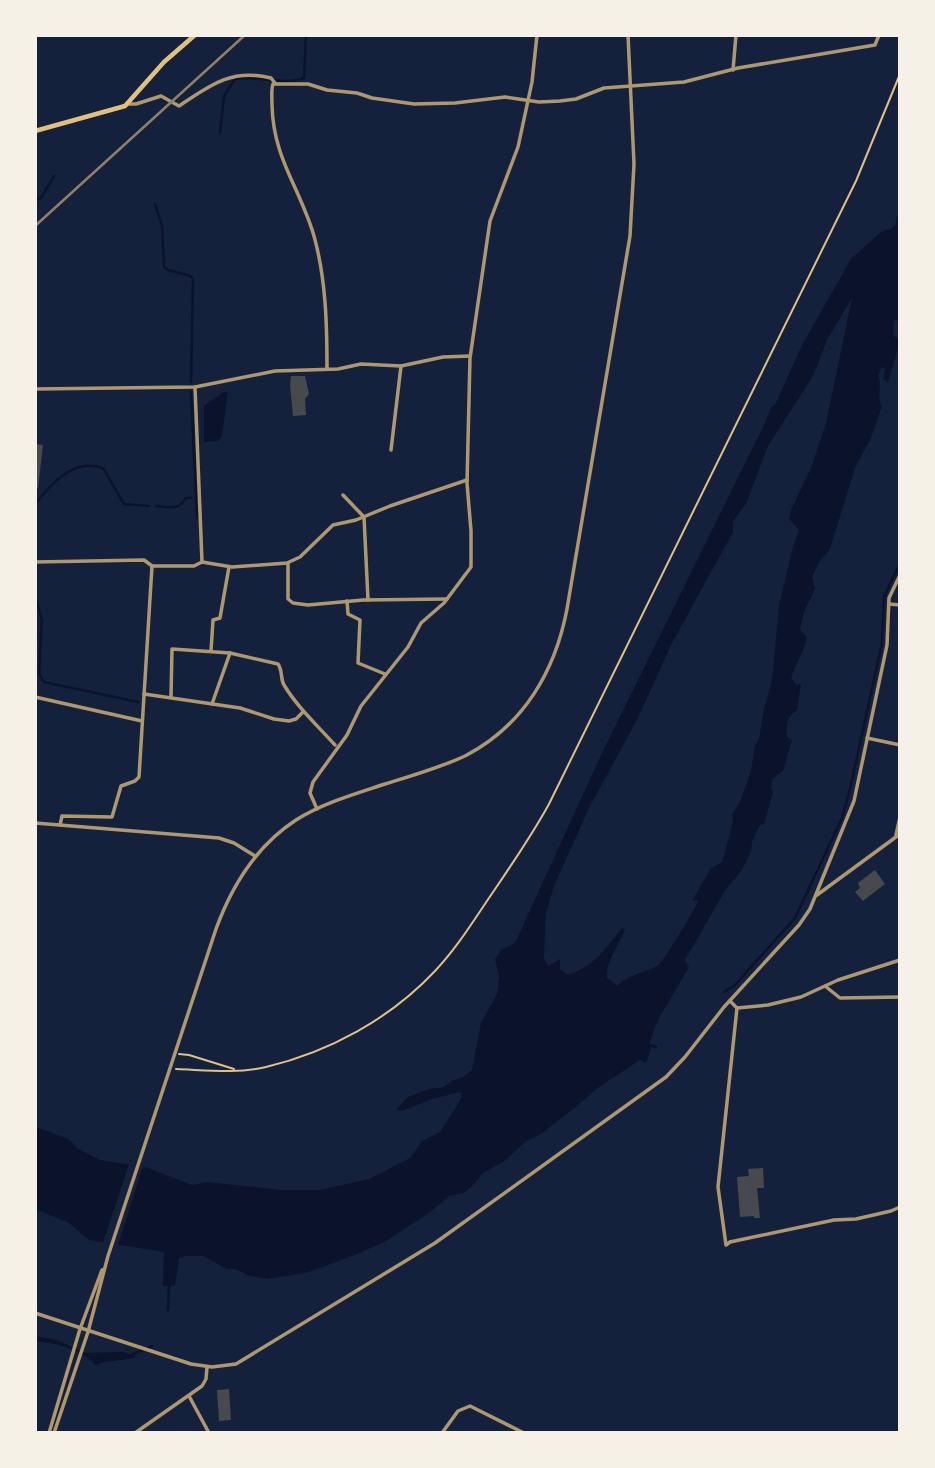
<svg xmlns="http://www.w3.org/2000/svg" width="935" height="1468" font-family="'Sofia Sans Condensed',sans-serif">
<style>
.water{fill:#0b132b;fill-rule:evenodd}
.pier{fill:#14213d}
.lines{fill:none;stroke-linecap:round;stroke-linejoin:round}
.stream{stroke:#0b132b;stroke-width:2.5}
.building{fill:#48494c}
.path{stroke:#e5c07b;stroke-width:2}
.minor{stroke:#b1986c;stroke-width:3.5}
.tertiary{stroke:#b1986c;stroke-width:3.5}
.secondary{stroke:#e5c07b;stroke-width:4.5}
.rail{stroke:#918062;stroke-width:2.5}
</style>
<rect width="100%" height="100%" fill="#14213d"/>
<!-- water -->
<g class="water">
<path d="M900,207V321L894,320L893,335L900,341L888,383L883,379L885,368L882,367L878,376C883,384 876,396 882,406L871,438L855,468L830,549L819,562L812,577L815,589L804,612L800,630L807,637C804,652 796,663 791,678L796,685L801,684L797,710C787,717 786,725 787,737L792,740L783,771L772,779L771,789L773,792L764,824L760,825L752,842L751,852L742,870L726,889L685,960L689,967L658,1020L649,1044L651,1049L646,1063L640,1060L599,1087L577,1106L541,1134L525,1142L506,1160L483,1173L473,1185L464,1193L449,1196L429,1213L386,1241L355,1255L306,1273L268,1279L250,1276L235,1269H227L203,1256H186L179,1258L175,1286H163L164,1252L89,1240L69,1223L35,1209V1127L69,1139L78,1149L100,1160L145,1167L192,1185L207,1182L281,1190H319L369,1179L410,1158L422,1141L440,1132L458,1104L462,1096L461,1092L432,1099L402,1111L396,1110L408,1097L429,1089L444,1087L451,1081L463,1077L472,1070L481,1023L497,994L499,976L495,959L501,950L515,943L601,755L766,421L771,407L775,405L802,345L851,259L882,231L891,229L895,225ZM852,298L826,423L811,468L791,510L789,519L799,530L792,550L779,606L772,681L764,709L759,739L755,745L751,771L739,804L732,814L733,822L722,862L711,868L692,901L699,900C694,910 664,962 657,966C643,973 628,975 617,986L607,978C605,962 620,944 625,929L622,928C606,948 593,968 567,975L560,969V959L548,966L544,958L545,931L546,913L554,886L589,808L638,718L671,645L733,532V521L746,504L768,446L813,376L827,340Z"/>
<polygon points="223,392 228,392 222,436 218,441 204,442 204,406"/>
<path d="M35,1336L57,1340L86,1353L124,1352L137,1357C124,1361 105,1360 95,1365C82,1349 55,1343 35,1341Z"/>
</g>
<!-- pier -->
<polygon class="pier" points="130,1161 144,1163 117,1248 102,1246"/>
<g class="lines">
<!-- stream -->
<g class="stream">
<path d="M220,133L224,96L235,79C257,75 283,86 304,78L306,35"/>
<polyline points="35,200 41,198 54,176"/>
<polyline points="155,204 162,226 164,267 168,270 191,276 193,279 191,382"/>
<polyline points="191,392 197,518"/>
<path d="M35,504C51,484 73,458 103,468L124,504L149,506"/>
<path d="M156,506C170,507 178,511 186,498H191"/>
<polyline points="35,596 42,620 39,673 44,682 138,702"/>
<polyline points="724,992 734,986 795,918 842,818 850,789 882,643 884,597 900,563"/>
<polyline points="649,1045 656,1047"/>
<polyline points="168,1310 169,1286"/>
<polyline points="129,1356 152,1346"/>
</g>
</g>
<!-- building -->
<g class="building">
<polygon points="291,376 305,376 309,394 305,399 306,415 293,416 290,385"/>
<polygon points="35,444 43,445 38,488 35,488"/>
<polygon points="875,870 885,884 863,901 855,892 860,888 858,883"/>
<polygon points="763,1168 764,1188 757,1188 760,1218 754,1218 754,1216 740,1217 737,1177 749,1176 748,1169"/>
<polygon points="229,1389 231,1420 219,1421 217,1390"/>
</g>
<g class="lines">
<!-- path -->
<g class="path">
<polyline points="179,1054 189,1055 234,1069"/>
<path d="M176,1069C205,1070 237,1074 266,1067C329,1052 390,1019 435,971C456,949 472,923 489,898C510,867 531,837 549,804L856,181L900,74"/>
</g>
<!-- minor -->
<g class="minor">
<polyline points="733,70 736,35"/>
<path d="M128,104H136L161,96L179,106C210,85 232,68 271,78L275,83"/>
<path d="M327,369C327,325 326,279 314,236C300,188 273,158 272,105C272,97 271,90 273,84H308L327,90L357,93L372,98L414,104L455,103L505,97L539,102L560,101L576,99L604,88L684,82L738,68L875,45L879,35"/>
<polyline points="195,387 202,562"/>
<polyline points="35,389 195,387 275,371 338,369 361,364 401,366 443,357 470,356"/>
<polyline points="391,450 401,366"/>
<polyline points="343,495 364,517 368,600"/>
<polyline points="35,562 144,560 152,566 194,566 202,562 232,567 287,563 300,557 333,525 356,520 390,506 467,480"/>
<polyline points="288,563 288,599 293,603 308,605 363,600 447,599"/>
<polyline points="347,601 348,614 360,620 358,663 385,674"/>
<polyline points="889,604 900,605"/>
<polyline points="211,651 213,620 220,618 229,567"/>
<polyline points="144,694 240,708 274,719 289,721 296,719 303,712"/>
<polyline points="35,697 142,721"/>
<path d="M171,697L172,649L230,653L278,664C283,671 280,678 284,685C298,708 317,725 335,745"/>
<polyline points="212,704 230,653"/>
<polyline points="867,738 900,745"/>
<polyline points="317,809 310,793 313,782 347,735 361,706 408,647 421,623 444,603 471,567 471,531 467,483 470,358 490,221 518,147 532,82 537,35"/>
<polyline points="60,825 62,816 112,817 121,786 135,781 139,777 152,566"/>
<polyline points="896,835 900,817"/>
<polyline points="817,895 900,834"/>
<polyline points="825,986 840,998 900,997"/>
<polyline points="730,1001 737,1008 718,1187 726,1245 730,1242 834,1220 856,1219 891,1211 900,1207"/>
<polyline points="737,1008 768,1005 801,997 838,980 900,960"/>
<polyline points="189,1396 209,1433"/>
<polyline points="135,1433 202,1386 206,1379 207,1367"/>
<polyline points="442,1433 458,1411 470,1406 524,1433"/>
</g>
<!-- tertiary -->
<g class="tertiary">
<polyline points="35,823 219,838 234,843 255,856"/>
<polyline points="35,1313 191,1364 212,1367 236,1364 435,1243 666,1077 685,1057 724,1007 799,925 810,909 854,801 887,645 889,598 900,575"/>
<polyline points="49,1433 80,1329 102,1270"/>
<path d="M54,1433L88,1332L108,1256L216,929C232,885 256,846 296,820C323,803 355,794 385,784C411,776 439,768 465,756C523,726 555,672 567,609L630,236L634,164L628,35"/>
</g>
<!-- secondary -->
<polyline class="secondary" points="35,131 125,106 164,62 195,35"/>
<!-- rail -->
<polyline class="rail" points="35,226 245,35"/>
</g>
<!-- border -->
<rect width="935" height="1468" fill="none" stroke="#f6f1e7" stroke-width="74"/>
</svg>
